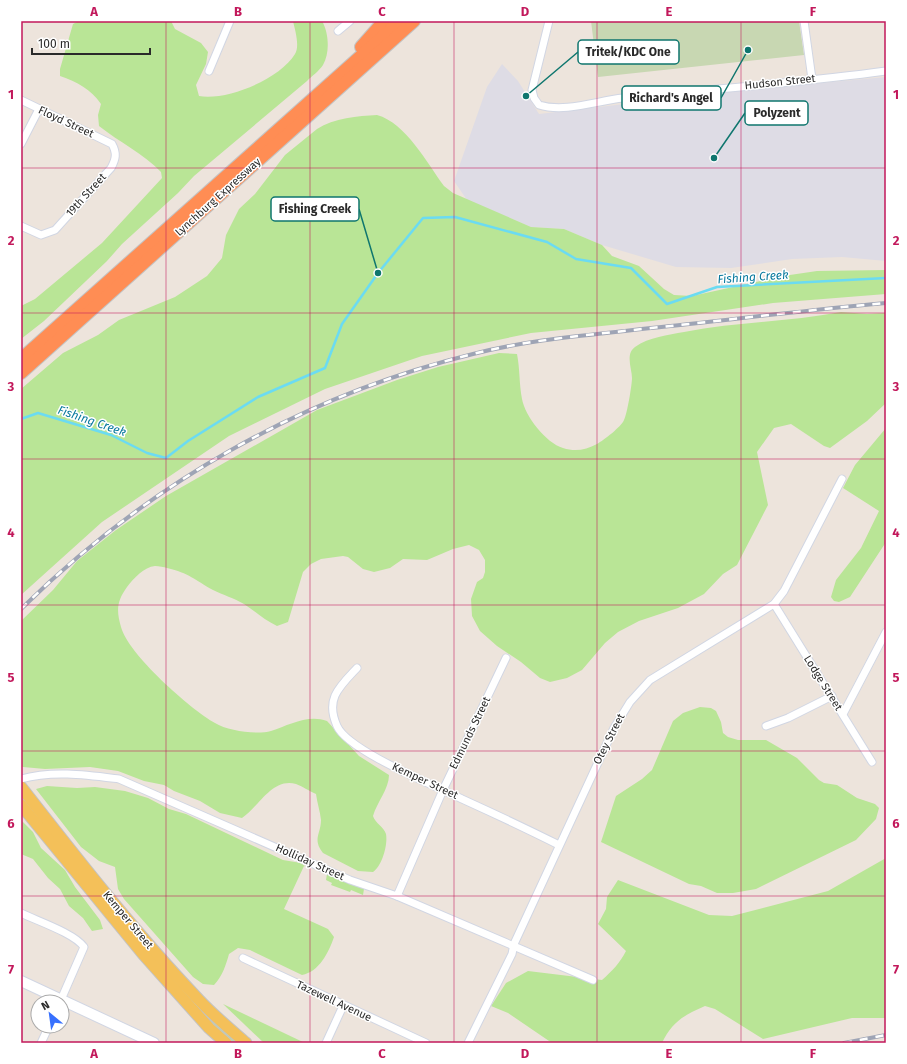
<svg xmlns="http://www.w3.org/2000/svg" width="907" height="1064" font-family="'Fira Sans',sans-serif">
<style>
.industrial{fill:#dedce5}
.green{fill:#b9e596}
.cemetery{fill:#c8d7b2}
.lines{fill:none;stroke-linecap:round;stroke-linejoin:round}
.stream{stroke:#6bdbf2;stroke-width:2.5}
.minor-casing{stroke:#d1d6e3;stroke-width:9}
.secondary-casing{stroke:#d1d6e3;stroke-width:12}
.primary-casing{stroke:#c3c3c3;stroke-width:13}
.motorway-casing{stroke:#c3c3c3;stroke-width:14}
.minor{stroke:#fff;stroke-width:7}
.secondary{stroke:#fff;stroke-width:10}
.primary{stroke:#f4c059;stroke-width:11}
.motorway{stroke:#ff8d54;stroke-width:12}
.rail-casing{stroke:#9ea4b5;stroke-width:4}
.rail{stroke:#fff;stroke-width:2.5;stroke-dasharray:8;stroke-linecap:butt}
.grid{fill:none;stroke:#c2185b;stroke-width:1;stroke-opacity:0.55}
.labels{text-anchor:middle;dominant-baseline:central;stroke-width:3;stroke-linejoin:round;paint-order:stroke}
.street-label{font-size:11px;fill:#2a2a2a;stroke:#fff}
.water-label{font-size:12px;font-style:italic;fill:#0a7a9e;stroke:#fff}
.leader{fill:none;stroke:#0f766e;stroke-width:1.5}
.callout-dot{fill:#0f766e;stroke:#fff;stroke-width:1.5}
.callout{fill:#fff;stroke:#0f766e;stroke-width:1.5}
.callout-label{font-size:12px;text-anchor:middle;font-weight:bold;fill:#2a2a2a}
.neatline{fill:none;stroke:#c2185b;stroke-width:1.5}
.grid-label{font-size:13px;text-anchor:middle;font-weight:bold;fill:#c2185b}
</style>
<rect width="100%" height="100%" fill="#ede4dc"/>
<!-- industrial -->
<polygon class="industrial" points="502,64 518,81 539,114 736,91 886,77 886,261 842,257 792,259 731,268 676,267 602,245 564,229 531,227 467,200 454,181 487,87"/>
<!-- green -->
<g class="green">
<path d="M79,21H171L175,29L201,43L208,52L206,64L196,85L199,96C227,101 280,79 295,54C300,46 295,30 293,21H322C329,33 330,53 323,65C319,71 312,76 307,81L194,176L178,193L122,244L107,261L44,321L21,339V306L35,299L102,243L162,178L161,172C144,154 119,142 99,126L98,115L101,104C91,89 77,82 60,76V69L73,24Z"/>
<path d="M377,115C406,123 427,163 444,186L453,193L531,227L564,229L602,245L612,256L639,266L664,289L674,295L692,296L783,276L817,271L886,270V294L773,303L652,321L531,333L422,356L325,389L229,436L102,522L21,595V389L63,353L98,335L119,320L175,297L207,276L222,258L226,235L239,209L255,194L285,155L317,129C334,118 358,116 377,115Z"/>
<path d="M841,312L867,314L886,313V403L867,421L830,448L824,446L791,424L774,428L757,452L768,505L737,565L723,574L704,594L678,608L639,621L618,632L605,643L582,670L567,678L550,682L540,678L521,662L497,646L480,631L472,616L471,599L477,582L483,578L485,572V560L479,550L469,545L453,549L427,560L403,559L390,568L374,572L363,569L348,557L343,556L321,559L311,564L303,572L288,622L277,626C264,620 255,611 244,604C234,598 223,595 213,590C195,580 189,573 167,568C164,567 159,566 155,566C144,567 134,578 127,587C117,601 116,610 121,627C128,654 190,709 215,723C228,731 257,735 271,731C289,725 308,714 327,721L359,756L389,775C389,789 377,802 373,816C375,823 384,827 386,834C388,845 382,866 373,872L358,871L323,853C312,839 321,834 321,820C320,811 317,802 316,794C309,791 302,786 296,784C272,777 258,808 242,818L220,813L200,801L174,791L164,785L144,781L118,771L90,767L45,769L23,767L21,766V621L53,590L77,561L116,530L166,496L317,410L397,380L438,367L499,353L517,354C520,369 519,384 522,399C525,416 546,443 563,448C575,452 586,450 597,444C604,440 621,427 624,420C627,415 632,385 632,378C632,369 625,354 635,347C649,337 668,335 684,332C736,322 789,322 841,312Z"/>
<polygon points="886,428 886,542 850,597 839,602 834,601 831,597 836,580 861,548 879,511 843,488 855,465"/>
<polygon points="700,707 711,708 716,711 721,722 723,733 728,737 738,740 766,740 797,758 819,780 824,783 837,785 857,798 875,804 879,808 876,819 856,840 756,889 733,893 717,893 701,886 689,884 601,842 616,796 642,779 652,770 673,721 683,713"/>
<path d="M47,786L77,788L95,787L125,791L148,798L169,809L186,814L283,860L301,863L306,867L304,866L284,909L328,929L334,937C329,952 319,972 302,975L250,950L238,948L229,954C226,965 222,977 214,985L203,984L193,977L124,899L118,889L115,867L99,861L81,847L36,789Z"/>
<polygon points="21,820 33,832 41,848 65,870 75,887 100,920 103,929 92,931 83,918 69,906 60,889 48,878 33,859 21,854"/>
<path d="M886,858V1018H852L763,1039L715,1009L705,1006C684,1015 672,1022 662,1043H552L508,1013L491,1006L506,983L528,971L602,980C612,971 620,963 626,951L598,924L606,909L607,897L618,880L709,915L732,916L828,891Z"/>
<polygon points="327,874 364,889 363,895 351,890 350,892 331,885 332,883 326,880"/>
<polygon points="160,964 240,1043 232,1043 208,1020"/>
<polygon points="223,1004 305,1043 264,1043"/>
</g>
<!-- cemetery -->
<polygon class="cemetery" points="591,21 799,21 804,55 598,77"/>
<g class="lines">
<!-- stream -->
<polyline class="stream" points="21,419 38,413 111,435 147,453 166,458 188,441 258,397 325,368 342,324 378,273 423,218 455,217 547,242 576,259 631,268 667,304 717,287 886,278"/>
<defs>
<g id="minor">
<path d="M549,21L532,90L534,98L539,105C565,113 596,101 623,98C710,89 799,83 886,71"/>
<polyline points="804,21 812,79"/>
<polyline points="338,31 350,21"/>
<polyline points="209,71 230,21"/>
<path d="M21,100L112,144C117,153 116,159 111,168L55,230L41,235L21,226"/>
<polyline points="21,144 39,109"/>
<polyline points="774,604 872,762"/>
<path d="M357,668C339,687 325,699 337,726C348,751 436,786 462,799C495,814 527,829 559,845"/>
<polyline points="843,714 886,632"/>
<polyline points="766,726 788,718 832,696"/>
<path d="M21,779C53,770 87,775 119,779L350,880L397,896L593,980"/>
<polyline points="397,896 443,790 506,658"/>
<path d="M21,913C37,921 74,933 84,947L60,1002"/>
<polyline points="243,958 426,1043"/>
<polyline points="41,1043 49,1026"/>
<polyline points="326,1043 343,1006"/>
<polyline points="468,1043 512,954 514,944 614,728 630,702 650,680 774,604 784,591 842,479"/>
</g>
<polyline id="secondary" points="21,981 154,1043"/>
<g id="primary">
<path d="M21,787C78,860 135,933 199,1000C213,1015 230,1029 246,1043"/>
<polyline points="21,805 143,954 209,1028 226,1043"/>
</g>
<g id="motorway">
<polyline points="361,47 384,21"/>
<polyline points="21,359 400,21"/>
<polyline points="21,373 414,21"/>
</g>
</defs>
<!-- minor casing -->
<use href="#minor" class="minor-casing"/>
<!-- secondary casing -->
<use href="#secondary" class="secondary-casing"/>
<!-- primary casing -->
<use href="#primary" class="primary-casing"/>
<!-- motorway casing -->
<use href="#motorway" class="motorway-casing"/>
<!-- minor -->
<use href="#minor" class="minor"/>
<!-- secondary -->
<use href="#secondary" class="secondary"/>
<!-- primary -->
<use href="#primary" class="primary"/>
<!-- motorway -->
<use href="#motorway" class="motorway"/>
<defs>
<g id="rail">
<path d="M21,609C147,485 301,396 473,354C531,339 591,335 651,328C729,320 807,310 886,303"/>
<polyline points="844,1043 886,1035"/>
</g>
</defs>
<!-- rail casing -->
<use href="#rail" class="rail-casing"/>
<!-- rail -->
<use href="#rail" class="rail"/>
</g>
<!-- grid -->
<path class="grid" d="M166,21V1043M310,21V1043M454,21V1043M597,21V1043M741,21V1043M21,168H886M21,313H886M21,459H886M21,605H886M21,751H886M21,896H886"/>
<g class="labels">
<!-- street labels -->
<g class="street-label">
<text transform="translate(780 82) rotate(-6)">Hudson Street</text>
<text transform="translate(66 122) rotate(25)">Floyd Street</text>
<text transform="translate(86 195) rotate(-48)">19th Street</text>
<text transform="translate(218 197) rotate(-42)">Lynchburg Expressway</text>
<text transform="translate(823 683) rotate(58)">Lodge Street</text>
<text transform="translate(470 733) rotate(-64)">Edmunds Street</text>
<text transform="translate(609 739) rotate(-63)">Otey Street</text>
<text transform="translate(425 781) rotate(25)">Kemper Street</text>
<text transform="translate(310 862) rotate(24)">Holliday Street</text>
<text transform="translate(128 920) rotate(50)">Kemper Street</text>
<text transform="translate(334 1001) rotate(25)">Tazewell Avenue</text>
</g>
<!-- water labels -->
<g class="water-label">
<text transform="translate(753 277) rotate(-4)">Fishing Creek</text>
<text transform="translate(92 421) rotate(19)">Fishing Creek</text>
</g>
</g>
<!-- callouts -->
<path class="leader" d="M526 96L578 52M748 50L721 98M714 158L745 113M378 273L359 209"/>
<g class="callout-dot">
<circle cx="526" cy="96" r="4"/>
<circle cx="748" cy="50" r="4"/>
<circle cx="714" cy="158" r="4"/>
<circle cx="378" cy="273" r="4"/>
</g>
<g class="callout">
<rect x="578" y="40" width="101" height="24" rx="4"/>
<rect x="622" y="86" width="99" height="24" rx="4"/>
<rect x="745" y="101" width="63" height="24" rx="4"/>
<rect x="271" y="197" width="88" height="24" rx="4"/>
</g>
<g class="callout-label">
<text x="628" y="56">Tritek/KDC One</text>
<text x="671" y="102">Richard's Angel</text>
<text x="777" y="117">Polyzent</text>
<text x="315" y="213">Fishing Creek</text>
</g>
<!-- border -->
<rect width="907" height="1064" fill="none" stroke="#ffffff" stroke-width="44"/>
<!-- north arrow -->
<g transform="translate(50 1014) rotate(331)"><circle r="19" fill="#ffffff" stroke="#aaaaaa"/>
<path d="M0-3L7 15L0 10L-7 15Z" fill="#3770fe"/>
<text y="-6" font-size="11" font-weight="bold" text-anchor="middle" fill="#2a2a2a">N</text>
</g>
<!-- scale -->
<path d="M32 48v6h118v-6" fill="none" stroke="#2a2a2a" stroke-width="2"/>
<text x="38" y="48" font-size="12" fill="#2a2a2a" stroke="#ffffff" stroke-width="3" paint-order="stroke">100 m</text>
<rect x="22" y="22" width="863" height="1020" class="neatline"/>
<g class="grid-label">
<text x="94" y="16">A</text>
<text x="238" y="16">B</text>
<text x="382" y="16">C</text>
<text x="525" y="16">D</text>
<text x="669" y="16">E</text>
<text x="813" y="16">F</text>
<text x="11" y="99">1</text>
<text x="896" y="99">1</text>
<text x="11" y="245">2</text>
<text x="896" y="245">2</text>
<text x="11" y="391">3</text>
<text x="896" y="391">3</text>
<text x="11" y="537">4</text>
<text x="896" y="537">4</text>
<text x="11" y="682">5</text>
<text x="896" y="682">5</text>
<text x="11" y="828">6</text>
<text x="896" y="828">6</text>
<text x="11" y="974">7</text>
<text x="896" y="974">7</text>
<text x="94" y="1058">A</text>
<text x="238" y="1058">B</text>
<text x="382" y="1058">C</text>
<text x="525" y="1058">D</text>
<text x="669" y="1058">E</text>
<text x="813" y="1058">F</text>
</g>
</svg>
